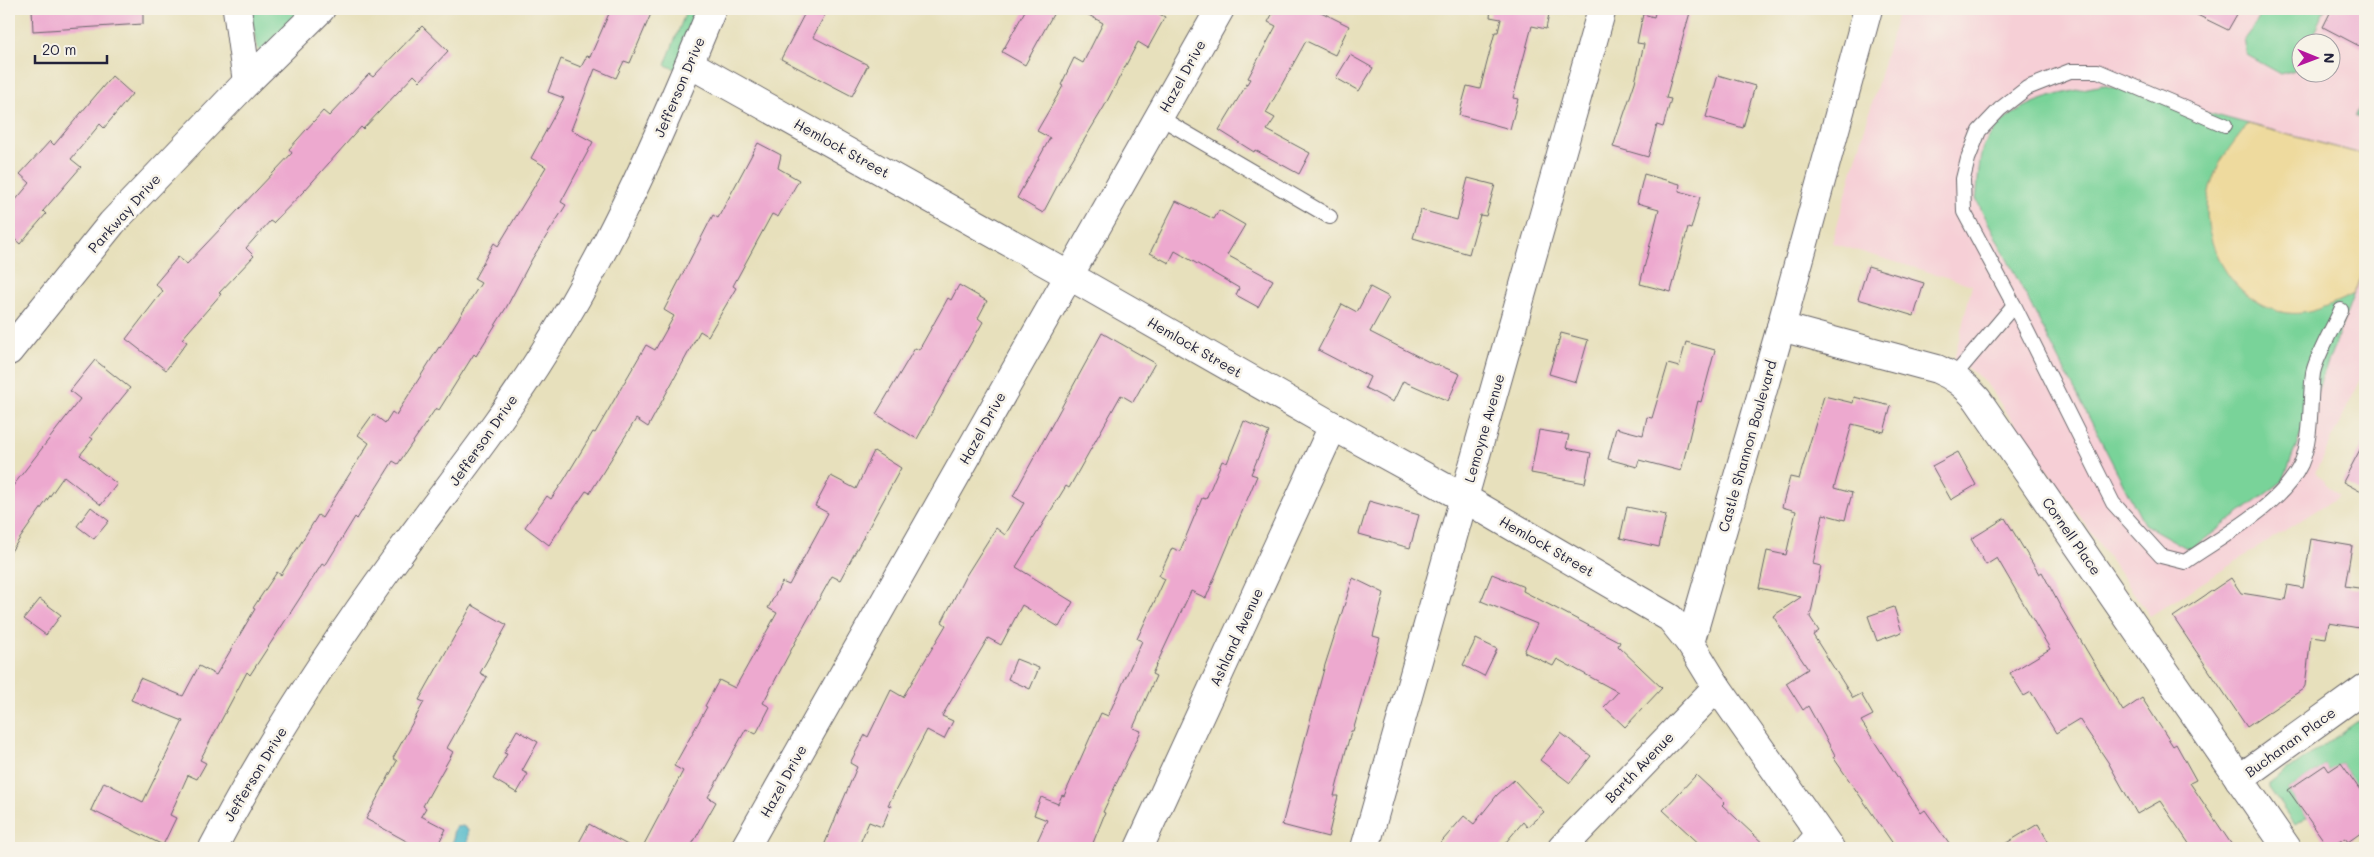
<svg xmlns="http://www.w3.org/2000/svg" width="2374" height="857" font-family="Mali,sans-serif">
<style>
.built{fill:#f6cfd6;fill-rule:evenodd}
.green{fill:#79d399;stroke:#4e7a6a}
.sand{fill:#eeda9e;stroke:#887e6c}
.water{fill:#4bb7c8;stroke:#366c82}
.building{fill:#eda9cf}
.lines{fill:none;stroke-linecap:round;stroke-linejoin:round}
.service-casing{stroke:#676468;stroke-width:16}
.minor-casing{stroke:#676468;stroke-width:30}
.tertiary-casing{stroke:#676468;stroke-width:30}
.service{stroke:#fff;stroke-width:14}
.minor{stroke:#fff;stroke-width:28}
.tertiary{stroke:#fff;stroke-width:28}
.labels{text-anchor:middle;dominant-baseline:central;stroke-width:5;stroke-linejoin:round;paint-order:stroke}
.street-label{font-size:14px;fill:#22223b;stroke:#f7f3e8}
</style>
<rect width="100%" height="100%" fill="#f7f3e8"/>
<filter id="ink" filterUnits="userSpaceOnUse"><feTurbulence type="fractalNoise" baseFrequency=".02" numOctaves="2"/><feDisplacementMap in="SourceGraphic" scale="10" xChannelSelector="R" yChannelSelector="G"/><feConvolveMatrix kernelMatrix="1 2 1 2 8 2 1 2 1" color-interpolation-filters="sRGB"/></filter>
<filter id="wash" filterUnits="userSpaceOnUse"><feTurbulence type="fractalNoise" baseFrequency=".0096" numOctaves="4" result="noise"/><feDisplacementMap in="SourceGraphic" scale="20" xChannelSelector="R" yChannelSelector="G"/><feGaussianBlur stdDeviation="1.12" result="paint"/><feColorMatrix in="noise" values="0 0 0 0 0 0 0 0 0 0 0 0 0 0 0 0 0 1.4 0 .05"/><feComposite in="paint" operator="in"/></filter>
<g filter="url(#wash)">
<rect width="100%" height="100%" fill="#e7e0bc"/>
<!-- built -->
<path class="built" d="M1899,9H2365V371L2315,473L2339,496L2150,616L1988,386L1976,374L1954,360L1972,285L1832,243ZM2302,42H2332V72H2302Z"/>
<!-- green -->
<g class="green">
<polygon points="250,9 304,9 261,52 257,48"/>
<polygon points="687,9 702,9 676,69 665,65"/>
<polygon points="2264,9 2325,9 2309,42 2302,42 2301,57 2295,70 2281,74 2247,55 2244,39 2255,25"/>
<path d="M2103,85L2365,155V264L2283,481L2190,550L2144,524L1976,199C1978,187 1979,154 1984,145C2009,101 2058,94 2103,85Z"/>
<polygon points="2365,97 2365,121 2355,116"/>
<polygon points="2365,716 2365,798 2342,814 2350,776 2341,763 2329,771 2325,765 2288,790 2307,817 2295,825 2269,788 2269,784"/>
</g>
<!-- sand -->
<path class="sand" d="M2248,124L2365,155V264L2354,294C2333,303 2311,316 2288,313C2235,307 2198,242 2209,192C2214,166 2232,144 2248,124Z"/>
<!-- water -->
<polygon class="water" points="463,826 468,830 468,848 449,848 454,839 453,833 456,827"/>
<g id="blocks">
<!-- building -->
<g class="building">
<polygon points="32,9 143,9 143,24 33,31"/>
<polygon points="611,9 653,9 630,63 624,61 616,78 595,69 571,130 593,142 561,202 566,205 532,259 506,308 476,356 474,354 439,410 436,408 398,464 393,461 357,519 355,517 325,566 322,564 250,675 247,672 200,760 206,763 197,779 188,775 170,815 176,818 163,845 91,810 104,782 143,802 183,721 131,700 140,678 183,696 199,666 216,675 255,609 253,608 277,572 281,575 318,515 322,518 369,443 358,435 373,414 385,423 392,412 396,415 439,347 440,348 481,283 474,279 494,243 498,246 546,167 531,158 564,98 548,92 561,59 581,67 587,56 590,57"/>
<polygon points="807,9 828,9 813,37 868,65 852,96 781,59"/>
<polygon points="1026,9 1056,9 1025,65 1002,52"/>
<polygon points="1078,9 1150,9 1165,17 1148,48 1138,42 1104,107 1063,175 1043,213 1017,198 1050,138 1037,131 1063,86 1061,85 1074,58 1083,63 1103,23"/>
<polygon points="1275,9 1315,9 1349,26 1335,55 1306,41 1266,113 1275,118 1267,130 1310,153 1299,174 1255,150 1254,152 1219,130 1250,79 1248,78 1276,26 1268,22"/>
<polygon points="1491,9 1550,9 1546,29 1532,26 1513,98 1518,99 1510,129 1459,115 1467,86 1480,89 1495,32 1498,32 1501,19 1490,17"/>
<polygon points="1656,9 1691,9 1666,98 1671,99 1663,127 1657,125 1648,157 1613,147 1635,82 1644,44 1637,43 1643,14 1654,17"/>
<polygon points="2185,9 2240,9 2228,30"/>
<polygon points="2332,9 2365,9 2365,49 2323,27"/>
<polygon points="422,26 448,51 420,81 414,75 363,129 361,127 305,190 273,223 270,221 246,248 254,256 219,293 221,294 182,339 187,342 166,370 126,339 163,291 155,284 178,257 187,264 292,153 289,149 323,111 329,116 369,74 373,77"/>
<polygon points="1350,55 1373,68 1359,91 1336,78"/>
<polygon points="1718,75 1755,86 1743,128 1706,117"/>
<polygon points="112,76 132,94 104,128 100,124 71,159 81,167 43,211 46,214 20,244 9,234 9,208 30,183 20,174 50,141 54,145"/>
<polygon points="758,143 781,155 778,168 799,180 778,217 772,214 733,286 736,288 708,336 700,331 648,427 636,419 590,493 586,491 549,545 525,527 547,496 551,499 564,480 593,432 595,433 646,345 655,350 674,316 664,310 713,215 718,218"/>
<polygon points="1644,174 1680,184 1679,191 1700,197 1691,229 1688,228 1671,292 1640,284 1659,209 1637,203"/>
<polygon points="1468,178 1495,185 1486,216 1480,215 1469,254 1413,238 1421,210 1457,220"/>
<polygon points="1176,201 1214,219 1219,210 1245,225 1227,255 1273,280 1258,307 1236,295 1239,288 1175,251 1169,263 1150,253"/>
<polygon points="1868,266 1924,283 1914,316 1858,299"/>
<polygon points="959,285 987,301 978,318 983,322 917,439 876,414 915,348 919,350 948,298 951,300"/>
<polygon points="1370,287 1389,297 1370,332 1435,365 1436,364 1460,374 1448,401 1403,381 1393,402 1365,388 1370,377 1318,350 1342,304 1357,312"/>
<polygon points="1102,333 1155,363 1133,402 1121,395 1069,488 1066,486 1016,567 1073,602 1059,627 1022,605 1001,645 988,638 942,716 953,721 944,739 927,730 888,805 891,806 882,827 869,822 858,848 823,848 857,767 850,763 865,735 868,737 891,690 903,697 946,625 942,622 965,577 996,528 1005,535 1024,503 1013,496"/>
<polygon points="1561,333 1588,340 1576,382 1549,374"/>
<polygon points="1686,342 1715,350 1701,402 1698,401 1681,471 1639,460 1637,467 1608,459 1616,428 1643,435 1647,417 1652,418 1668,364 1679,367"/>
<polygon points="95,360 130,388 90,437 93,439 80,455 117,484 101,505 64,476 9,554 9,491 80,399 70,391"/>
<polygon points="1824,396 1853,403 1854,397 1891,406 1884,432 1852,424 1834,488 1852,493 1845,520 1823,514 1813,564 1821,566 1810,617 1819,631 1813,635 1853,698 1861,694 1873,715 1861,721 1921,813 1925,810 1952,848 1896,848 1833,757 1835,755 1808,706 1803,710 1786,683 1808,669 1773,616 1801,597 1759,588 1767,551 1786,555 1796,511 1782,507 1790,477 1799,479"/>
<polygon points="1244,421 1269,432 1251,474 1257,476 1206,598 1191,591 1152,674 1156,676 1133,728 1141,731 1103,812 1105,813 1091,848 1034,848 1047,820 1034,815 1041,797 1058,804 1062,795 1064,796 1101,713 1108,716 1142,641 1137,639 1165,579 1159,576 1172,548 1180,551 1202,498 1206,499 1222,461 1227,463"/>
<polygon points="1539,430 1569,435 1566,448 1591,453 1585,483 1531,473"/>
<polygon points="2365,440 2365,494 2343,482"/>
<polygon points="874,451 901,468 840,580 832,576 798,637 763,703 770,707 756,734 746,729 708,797 716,802 690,848 642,848 683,771 674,766 707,707 705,706 719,680 735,688 777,613 768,608 782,582 789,585 828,513 815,506 831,476 856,489"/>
<polygon points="1958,452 1976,485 1951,500 1932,466"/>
<polygon points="1369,501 1419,515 1410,548 1359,534"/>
<polygon points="91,507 109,521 94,539 77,526"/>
<polygon points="1627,507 1666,515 1659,547 1620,538"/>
<polygon points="2005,518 2039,574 2042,572 2060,606 2123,711 2142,698 2173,746 2176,744 2196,780 2190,783 2234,848 2192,848 2160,801 2137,814 2108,762 2079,719 2056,733 2031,692 2024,696 2010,673 2050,649 1997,558 1986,565 1971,539"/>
<polygon points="2311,539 2352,546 2345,586 2365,589 2365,629 2329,623 2326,638 2311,636 2305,686 2303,689 2247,727 2173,617 2231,578 2241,593 2285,600 2288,585 2303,588"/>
<polygon points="1492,574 1524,587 1523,591 1620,642 1618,646 1662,688 1625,727 1604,707 1618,692 1557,659 1553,666 1524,652 1537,624 1481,601"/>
<polygon points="1353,578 1384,593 1373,636 1380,638 1353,731 1351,731 1334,796 1338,796 1328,837 1282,825 1325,665"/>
<polygon points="40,599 61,615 46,635 24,619"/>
<polygon points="472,605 507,625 480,673 487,677 447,748 453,752 423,806 426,808 421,816 446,829 436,848 419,848 366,819 397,761 393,758 424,702 419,700"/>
<polygon points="1894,607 1902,632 1877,641 1868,616"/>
<polygon points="1476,639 1497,649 1484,676 1463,665"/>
<polygon points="1016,659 1039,668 1030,689 1008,679"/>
<polygon points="517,730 538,742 522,771 528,774 517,793 493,779 507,754 504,753"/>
<polygon points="1561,733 1591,756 1570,783 1540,760"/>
<polygon points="2341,763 2365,797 2365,830 2348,842 2345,838 2329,848 2288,790 2325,765 2329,771"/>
<polygon points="1696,775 1725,802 1722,805 1768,848 1704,848 1663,810"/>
<polygon points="1514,780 1544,812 1527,827 1523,822 1501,848 1436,848 1464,816 1474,824 1497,795"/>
<polygon points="589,824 633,848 576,848"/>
<polygon points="2038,824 2052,848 1998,848"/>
</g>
</g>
</g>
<g filter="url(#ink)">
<use href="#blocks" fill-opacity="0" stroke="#676468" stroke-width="1"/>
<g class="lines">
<defs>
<g id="service">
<polyline points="1159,117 1330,217"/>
<path d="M2225,125L2098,71H2070L2027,88L2000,109L1979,131L1968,159L1963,179L1964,212L2014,305L2113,503L2161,556L2185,562C2222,536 2281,506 2301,464C2313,435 2309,403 2313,373C2316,357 2334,326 2341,310"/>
<polyline points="1954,376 2014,305"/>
<polyline points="1799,848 1816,829"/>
</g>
<g id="minor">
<polyline points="237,9 247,82"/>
<polyline points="690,64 1068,275 1333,426 1464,498 1670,618 1690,643"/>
<path d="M1781,327L1937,369C1954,376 1965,385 1977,399L2287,848"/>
<polyline points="9,351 112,223 247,82 321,9"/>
<polyline points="2239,779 2365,688"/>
<path d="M213,848C266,747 329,650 397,557C447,488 501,422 546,349C614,242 664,125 712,9"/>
<polyline points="745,848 1220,9"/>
<polyline points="1139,848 1333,426"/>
<polyline points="1365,848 1602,9"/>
<polyline points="1562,848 1717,687"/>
</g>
<polyline id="tertiary" points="1830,848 1717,687 1690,643 1781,327 1868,9"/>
</defs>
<!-- service casing -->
<use href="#service" class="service-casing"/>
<!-- minor casing -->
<use href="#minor" class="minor-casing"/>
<!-- tertiary casing -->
<use href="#tertiary" class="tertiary-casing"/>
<!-- service -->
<use href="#service" class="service"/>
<!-- minor -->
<use href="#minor" class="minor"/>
<!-- tertiary -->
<use href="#tertiary" class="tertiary"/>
</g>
</g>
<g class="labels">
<!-- street labels -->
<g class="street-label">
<text transform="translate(1182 76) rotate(-61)">Hazel Drive</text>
<text transform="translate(679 87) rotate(-67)">Jefferson Drive</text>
<text transform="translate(842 148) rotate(29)">Hemlock Street</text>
<text transform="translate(124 213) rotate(-48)">Parkway Drive</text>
<text transform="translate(1195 347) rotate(30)">Hemlock Street</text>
<text transform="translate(982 428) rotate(-61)">Hazel Drive</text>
<text transform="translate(1484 428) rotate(-74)">Lemoyne Avenue</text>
<text transform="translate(483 440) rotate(-55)">Jefferson Drive</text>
<text transform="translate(1747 446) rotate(-74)">Castle Shannon Boulevard</text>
<text transform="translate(2072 536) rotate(55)">Cornell Place</text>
<text transform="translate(1547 546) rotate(30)">Hemlock Street</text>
<text transform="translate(1236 637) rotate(-65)">Ashland Avenue</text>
<text transform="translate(2290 742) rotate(-36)">Buchanan Place</text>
<text transform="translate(1639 767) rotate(-46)">Barth Avenue</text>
<text transform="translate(255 774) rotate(-59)">Jefferson Drive</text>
<text transform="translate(783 781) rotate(-61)">Hazel Drive</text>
</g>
</g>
<!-- margin -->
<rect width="2374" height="857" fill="none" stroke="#f7f3e8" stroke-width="30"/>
<!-- north arrow -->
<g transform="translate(2316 58) rotate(91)"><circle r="24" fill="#f7f3e8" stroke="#a29fa3"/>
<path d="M0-4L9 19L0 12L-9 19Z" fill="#b5179e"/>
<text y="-8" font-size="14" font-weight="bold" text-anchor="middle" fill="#22223b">N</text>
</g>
<!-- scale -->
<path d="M35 55v8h72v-8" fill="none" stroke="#22223b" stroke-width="2.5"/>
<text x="42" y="55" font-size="15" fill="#22223b" stroke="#f7f3e8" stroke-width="4" paint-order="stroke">20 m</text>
</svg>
